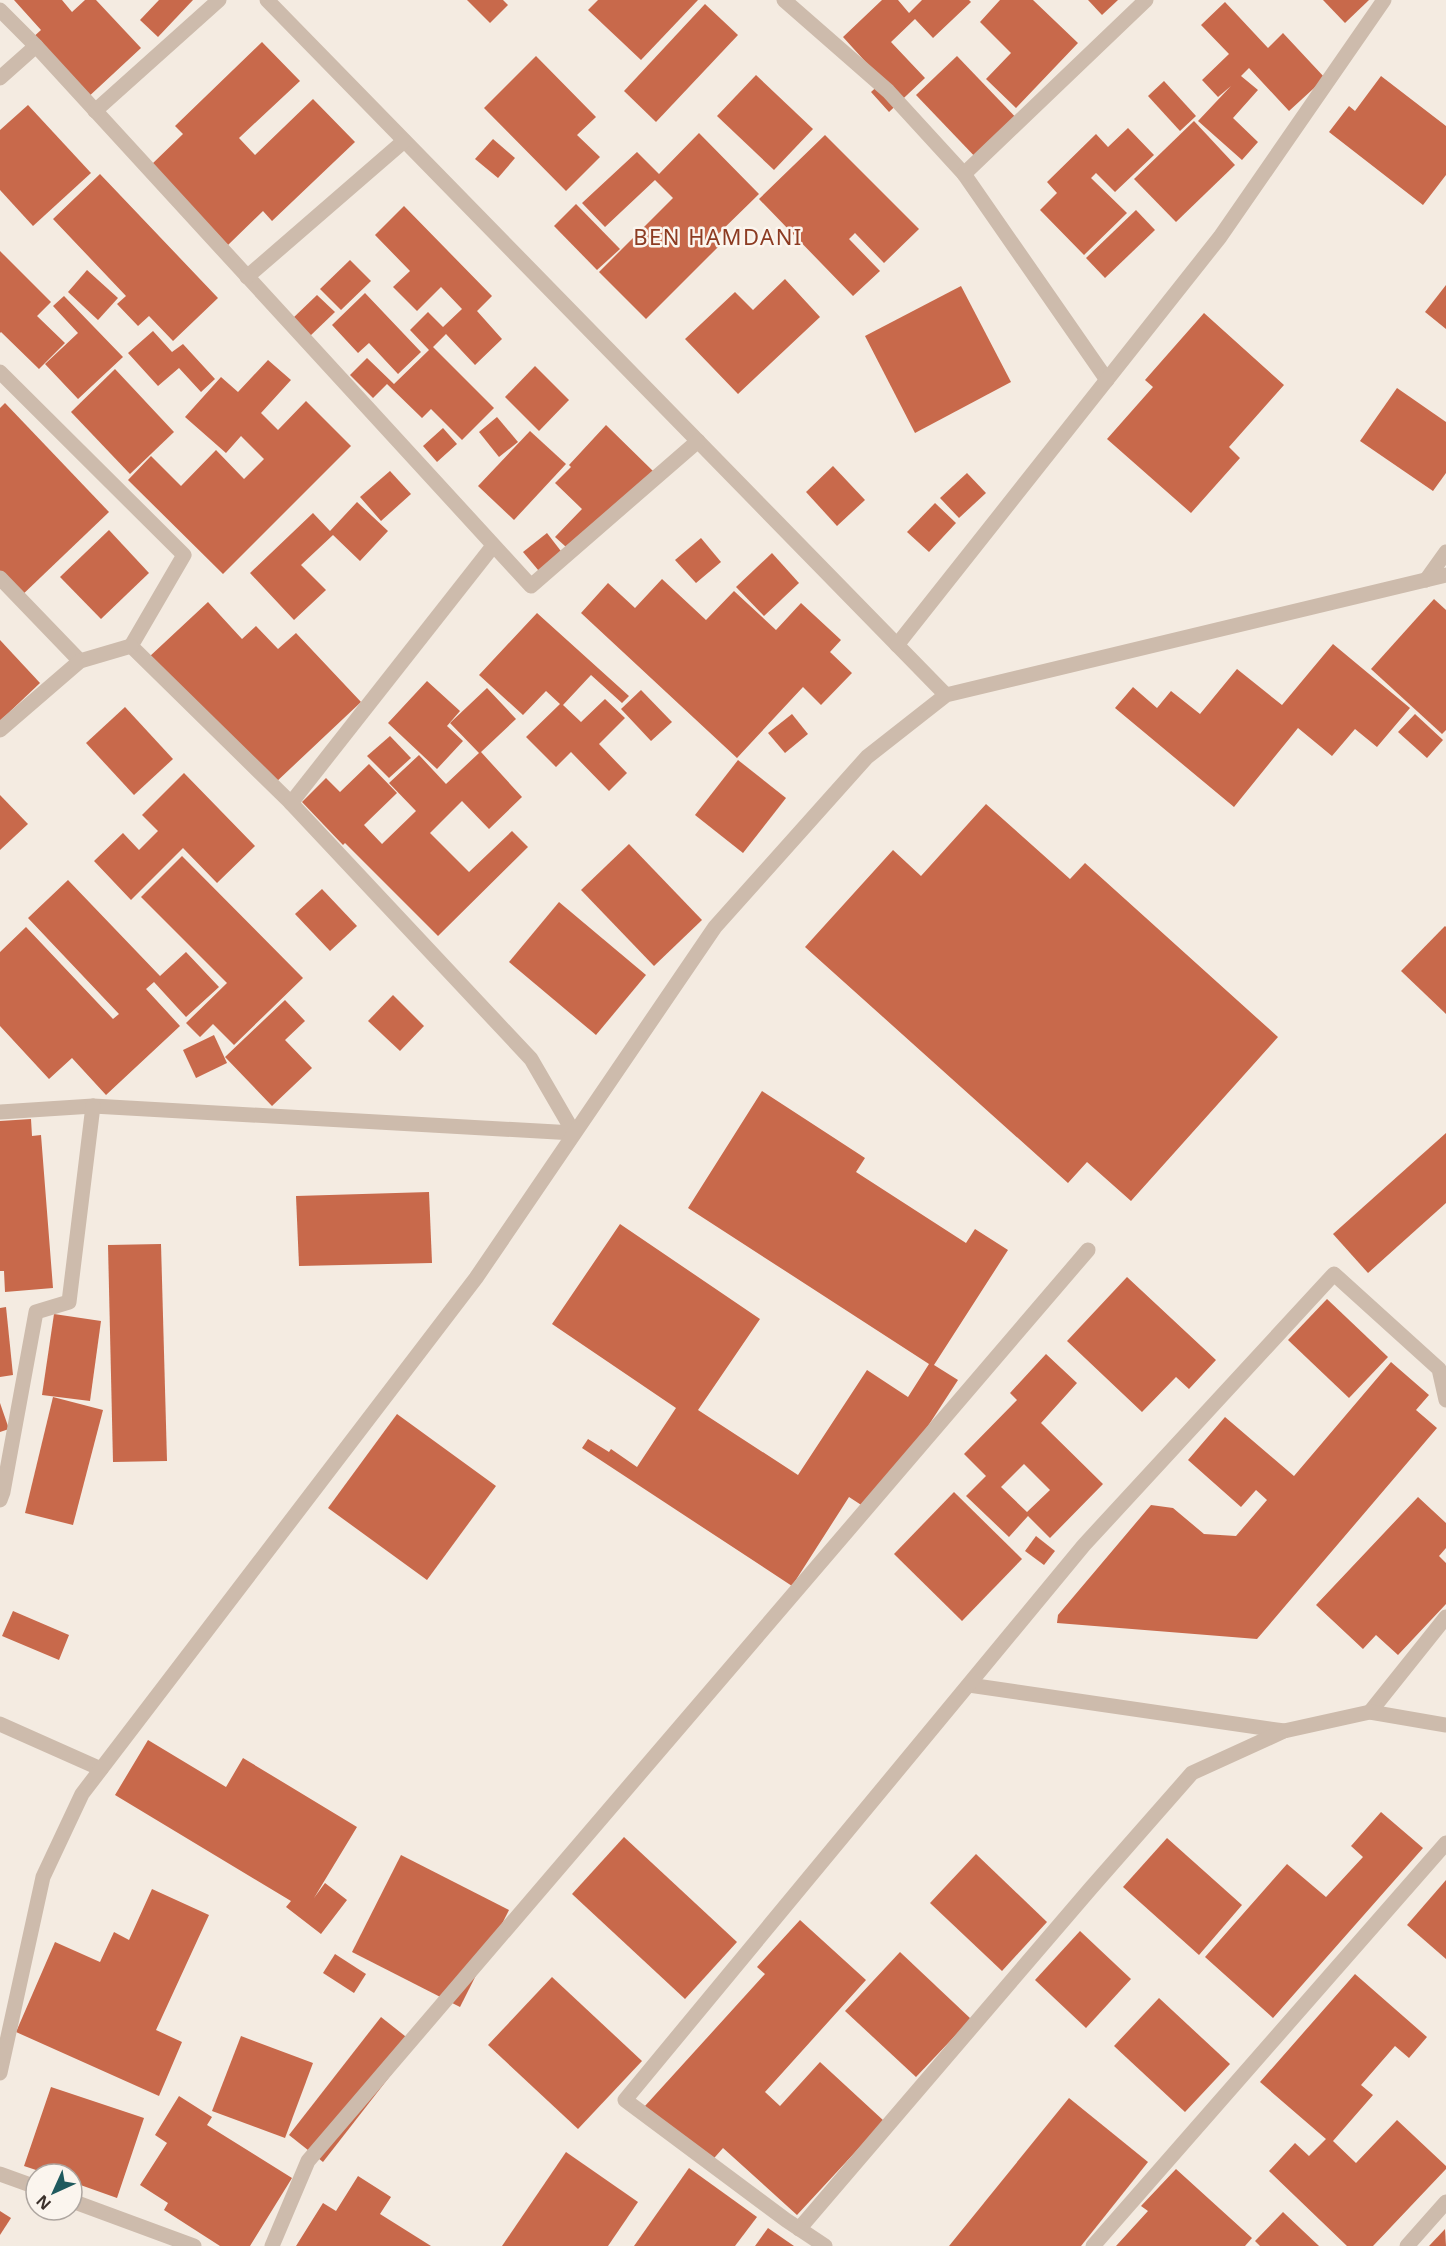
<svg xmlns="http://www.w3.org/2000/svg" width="1446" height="2246" font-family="'Noto Sans',sans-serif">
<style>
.building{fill:#c8694b;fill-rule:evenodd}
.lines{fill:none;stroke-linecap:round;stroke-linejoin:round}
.minor{stroke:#cdbbac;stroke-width:15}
.tertiary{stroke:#cdbbac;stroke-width:15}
.labels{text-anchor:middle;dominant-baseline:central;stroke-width:5;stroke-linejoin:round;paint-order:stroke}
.quarter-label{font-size:22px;letter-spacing:1.5px;fill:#8c3b22;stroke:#fbf5ee}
</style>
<rect width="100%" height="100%" fill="#f4ebe1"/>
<!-- building -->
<g class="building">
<polygon points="14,0 62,0 72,12 85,0 96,0 141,48 85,100 30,40 41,30"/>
<polygon points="159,0 193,0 158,37 140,20"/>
<polygon points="467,0 503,0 508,5 490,23"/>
<polygon points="598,0 698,0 641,60 588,10"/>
<polygon points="882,0 898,0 909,13 922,0 969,0 971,2 933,38 915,19 891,42 925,78 889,112 871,92 883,81 843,37"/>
<polygon points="1000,0 1033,0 1078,43 1016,108 986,79 1011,53 980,22"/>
<polygon points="1088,0 1118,0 1102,15"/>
<polygon points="1323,0 1369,0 1345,23"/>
<polygon points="1225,2 1268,48 1283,33 1325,78 1289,111 1249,68 1241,76 1258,90 1233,118 1258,142 1242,160 1198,121 1231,86 1218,97 1202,80 1229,54 1201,25"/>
<polygon points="705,4 738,35 656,122 624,91"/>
<polygon points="262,42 300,81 239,138 255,155 313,99 355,142 272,221 263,211 228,245 151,165 183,134 175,126"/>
<polygon points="536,56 596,117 577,135 600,157 566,191 484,108"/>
<polygon points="957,56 1022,124 981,163 916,95"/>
<polygon points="756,75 813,129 774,170 717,116"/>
<polygon points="1381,76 1446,126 1446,175 1423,205 1329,132 1349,106 1355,111"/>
<polygon points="1164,81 1196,116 1180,131 1148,96"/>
<polygon points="28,105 91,173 33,226 0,190 0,130"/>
<polygon points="1194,121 1235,165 1176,222 1134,179"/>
<polygon points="1128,128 1154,155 1115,192 1096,173 1091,178 1127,213 1084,255 1040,210 1057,193 1047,182 1096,134 1108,147"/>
<polygon points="699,133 759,194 715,237 722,243 646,319 599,272 673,198 655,180 605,227 582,203 637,152 659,174"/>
<polygon points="825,135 919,229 884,263 855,233 849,239 880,271 853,296 759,199"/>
<polygon points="493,139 515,158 498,178 475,159"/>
<polygon points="100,174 218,298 173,341 149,316 138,326 117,304 126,296 53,219"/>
<polygon points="576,204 620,249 597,270 554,226"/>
<polygon points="404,206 492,296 477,311 502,339 475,365 446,334 433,347 494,408 462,440 431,409 422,418 387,384 373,398 350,375 367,358 394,384 429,350 410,330 428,312 443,327 462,309 441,287 417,311 393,287 410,271 375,235"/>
<polygon points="1136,210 1155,230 1105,278 1086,258"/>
<polygon points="0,251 51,302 37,316 65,343 39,369 1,332 0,333"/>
<polygon points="350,260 371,281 341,310 320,289"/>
<polygon points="87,270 118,298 98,320 68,292"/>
<polygon points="785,279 820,317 738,394 685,339 735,292 753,310"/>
<polygon points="1446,285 1446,329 1425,312"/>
<polygon points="961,286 1011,382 915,433 865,336"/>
<polygon points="365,293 421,352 398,374 369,343 358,353 332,325"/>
<polygon points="317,295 335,312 309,337 292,319"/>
<polygon points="64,296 123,357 78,399 45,364 78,333 53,306"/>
<polygon points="1204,313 1284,385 1229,447 1240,458 1191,513 1107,439 1153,387 1145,380"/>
<polygon points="153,331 172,352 183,344 215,379 201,392 179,368 158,386 128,353"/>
<polygon points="268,360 291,380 261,413 278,430 306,401 351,446 223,574 128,480 151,456 181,486 216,450 244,479 264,459 241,436 226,453 185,417 221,377 238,392"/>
<polygon points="535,366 569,400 539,431 505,397"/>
<polygon points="115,369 174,432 130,474 71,412"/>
<polygon points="1397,388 1446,422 1446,473 1433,491 1360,441"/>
<polygon points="5,403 109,512 18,599 0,579 0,408"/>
<polygon points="497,417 518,442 499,457 479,432"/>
<polygon points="606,425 654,472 575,555 555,537 582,509 555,483 571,467 569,465"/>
<polygon points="443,428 457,444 437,462 423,446"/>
<polygon points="530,431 566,464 514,520 478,486"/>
<polygon points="833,466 865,500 837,526 806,492"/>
<polygon points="390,471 411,494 381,521 360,497"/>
<polygon points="967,473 986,493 959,518 940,498"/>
<polygon points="357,502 388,531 360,561 333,535 301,565 326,590 294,620 250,573 313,513 330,531"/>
<polygon points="935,503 956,523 929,552 907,532"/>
<polygon points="109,530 149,573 101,619 60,577"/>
<polygon points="547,533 567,559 544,577 523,552"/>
<polygon points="701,538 721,562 696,583 675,560"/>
<polygon points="772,553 799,583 764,616 736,587"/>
<polygon points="662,579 706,620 734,591 776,630 801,603 841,640 830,652 852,673 821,705 803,687 737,758 581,613 608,583 635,608"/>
<polygon points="1434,599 1446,610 1446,730 1442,734 1371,669"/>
<polygon points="208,602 242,639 256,626 278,649 296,633 361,702 274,784 149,657"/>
<polygon points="537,613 629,696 622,703 591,675 563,705 581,722 605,699 625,718 599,744 627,773 609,791 571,752 556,767 526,737 560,704 546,691 523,715 479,675"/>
<polygon points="0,640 40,683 0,721"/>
<polygon points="1333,644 1410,708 1377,747 1355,729 1332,756 1298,728 1234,807 1115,708 1133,687 1157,708 1171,691 1200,714 1237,669 1282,705"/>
<polygon points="427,681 460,711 447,726 463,741 437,769 388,723"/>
<polygon points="487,688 516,719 481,752 522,797 489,829 462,801 430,833 469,872 512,831 528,847 438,936 345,843 343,845 302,802 326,778 340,792 369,764 397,793 364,825 382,844 416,811 389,783 419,755 446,784 479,753 450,723"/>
<polygon points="641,690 672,722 651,741 621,709"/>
<polygon points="125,707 173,759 134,795 86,743"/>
<polygon points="792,714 808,734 785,753 768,733"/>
<polygon points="1415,714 1443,740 1427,758 1398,732"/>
<polygon points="390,736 411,758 389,778 367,756"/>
<polygon points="738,760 786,798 743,853 695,815"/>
<polygon points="184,773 255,846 217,883 183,848 131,900 94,861 123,833 139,850 158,831 142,815"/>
<polygon points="0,795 28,824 0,850"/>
<polygon points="986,804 1070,879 1085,863 1278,1037 1131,1201 1087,1162 1068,1183 805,947 893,850 921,876"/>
<polygon points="629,844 702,920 654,966 581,890"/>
<polygon points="182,856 303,978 234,1045 213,1024 200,1037 186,1023 227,983 141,897"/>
<polygon points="68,880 160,976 186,952 219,987 186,1017 154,982 146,989 180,1026 106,1095 72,1058 49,1079 0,1026 0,952 26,927 113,1019 119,1014 28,918"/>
<polygon points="322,889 357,926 330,951 295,914"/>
<polygon points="559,902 646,975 596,1035 509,962"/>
<polygon points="1445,926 1446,927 1446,1014 1401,971"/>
<polygon points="393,995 424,1026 400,1051 368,1021"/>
<polygon points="285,1000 305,1021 285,1040 312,1068 272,1106 225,1057"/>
<polygon points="214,1035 227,1063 196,1078 183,1050"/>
<polygon points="762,1091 865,1158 856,1172 966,1243 975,1229 1008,1250 934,1365 958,1380 872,1512 849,1497 792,1586 582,1448 588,1439 609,1452 611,1449 637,1467 676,1408 552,1324 620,1224 760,1319 698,1410 798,1475 867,1370 908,1397 929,1364 688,1208"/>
<polygon points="31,1119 32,1136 41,1135 53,1288 5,1292 4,1271 0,1271 0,1121"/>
<polygon points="1446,1133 1446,1203 1368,1273 1333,1234"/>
<polygon points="429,1192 432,1263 299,1266 296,1196"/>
<polygon points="161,1244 167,1461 113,1462 108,1245"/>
<polygon points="1127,1277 1216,1360 1189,1389 1176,1377 1142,1412 1067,1341"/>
<polygon points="1327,1299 1388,1357 1349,1398 1288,1340"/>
<polygon points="6,1307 13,1375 0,1377 0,1308"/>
<polygon points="54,1314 101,1321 90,1401 42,1395"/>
<path d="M1046,1354L1077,1383L1041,1423L1103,1484L1050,1538L1028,1516L1009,1537L966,1496L986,1476L964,1454L1017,1400L1010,1393ZM1024,1464L1050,1490L1027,1512L1001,1487Z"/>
<polygon points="1391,1362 1429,1395 1416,1410 1437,1428 1257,1639 1057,1623 1058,1615 1151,1505 1173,1508 1204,1534 1236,1536 1267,1500 1256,1490 1241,1507 1188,1460 1225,1417 1294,1476"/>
<polygon points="53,1397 103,1410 73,1525 25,1513"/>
<polygon points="0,1403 9,1429 0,1432"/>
<polygon points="397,1414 496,1486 427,1580 328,1508"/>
<polygon points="954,1492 1022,1559 962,1621 894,1554"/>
<polygon points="1418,1497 1446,1523 1446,1548 1439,1556 1446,1563 1446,1604 1398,1655 1376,1635 1363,1649 1316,1605"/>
<polygon points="1036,1536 1055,1551 1044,1565 1025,1551"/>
<polygon points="13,1611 69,1635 59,1660 2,1636"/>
<polygon points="148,1740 226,1787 243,1758 357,1827 314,1898 325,1883 347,1900 321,1934 286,1907 291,1901 115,1795"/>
<polygon points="1381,1812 1423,1848 1273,2018 1205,1957 1287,1864 1326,1897 1363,1857 1351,1846"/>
<polygon points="624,1837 737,1942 685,1999 572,1894"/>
<polygon points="1167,1838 1242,1905 1199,1955 1123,1887"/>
<polygon points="976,1854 1047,1922 1002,1971 930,1903"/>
<polygon points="401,1855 509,1910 460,2007 352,1952"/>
<polygon points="1446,1880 1446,1959 1407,1925"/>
<polygon points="152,1889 209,1915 156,2030 182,2042 159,2096 16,2032 55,1942 100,1962 114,1932 129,1940"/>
<polygon points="800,1920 866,1980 765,2092 780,2106 820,2062 884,2121 797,2215 723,2148 708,2165 645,2106 765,1974 757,1967"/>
<polygon points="1080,1931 1131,1979 1086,2028 1035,1980"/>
<polygon points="900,1952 971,2019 916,2077 845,2011"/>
<polygon points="335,1954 366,1974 354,1993 323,1973"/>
<polygon points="1355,1974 1427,2037 1409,2058 1395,2046 1361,2085 1373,2095 1333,2141 1356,2163 1397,2120 1446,2166 1446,2169 1373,2246 1347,2246 1269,2171 1295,2143 1309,2156 1326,2139 1260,2082"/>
<polygon points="552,1977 642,2061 578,2129 488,2045"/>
<polygon points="1159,1998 1230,2064 1185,2112 1114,2046"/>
<polygon points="381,2017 415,2044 323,2162 289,2135"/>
<polygon points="241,2036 313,2063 285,2138 212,2111"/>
<polygon points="51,2087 144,2118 117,2198 72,2182 72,2174 48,2174 24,2166"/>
<polygon points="179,2096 212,2117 207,2125 292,2178 250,2246 220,2246 164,2210 168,2203 140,2185 167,2143 155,2135"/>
<polygon points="1069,2098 1148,2162 1081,2246 949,2246"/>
<polygon points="566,2152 638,2202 608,2246 502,2246"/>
<polygon points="689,2168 757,2217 735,2246 634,2246"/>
<polygon points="1176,2169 1252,2238 1245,2246 1116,2246 1148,2211 1141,2206"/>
<polygon points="358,2176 391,2197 380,2214 431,2246 296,2246 323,2203 336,2211"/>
<polygon points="0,2211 11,2218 0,2235"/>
<polygon points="1283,2212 1319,2246 1260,2246 1255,2241"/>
<polygon points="768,2228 794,2246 755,2246"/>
<polygon points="1445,2229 1446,2246 1429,2246"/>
</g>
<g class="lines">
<!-- minor -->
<g class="minor">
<polyline points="267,0 946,695"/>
<polyline points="784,0 888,91 964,174 1107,380"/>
<polyline points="0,10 36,46 0,78"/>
<polyline points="36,46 531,586 698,441"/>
<polyline points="95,111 219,0"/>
<polyline points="964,174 1146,0"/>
<polyline points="247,277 404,141"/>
<polyline points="0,372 184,555 131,646 291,803 531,1059 574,1133 93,1106 0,1112"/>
<polyline points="0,578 80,661"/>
<polyline points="1426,580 1446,552"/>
<polyline points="897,645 1220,237 1384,0"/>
<polyline points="0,730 80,661 131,646"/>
<polyline points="291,803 493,546"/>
<polyline points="0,1500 3,1492 36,1312 69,1302 93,1106"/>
<polyline points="969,1685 1284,1731"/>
<polyline points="1370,1712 1446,1617"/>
<polyline points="0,1724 101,1769"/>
<polyline points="0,2174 36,2187"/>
<polyline points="72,2201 194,2246"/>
<polyline points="799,2229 1091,1888 1192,1773 1284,1731 1370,1712 1446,1725"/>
<polyline points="272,2246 308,2161 1088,1250"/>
<polyline points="825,2246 786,2220 625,2100 1084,1545 1334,1274 1439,1369 1446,1400"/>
<polyline points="1093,2246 1446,1843"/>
<polyline points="1407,2246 1446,2202"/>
</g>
<!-- tertiary -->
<polyline class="tertiary" points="0,2073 43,1877 82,1794 476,1278 715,927 867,757 946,695 1446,575"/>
</g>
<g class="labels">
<!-- quarter labels -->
<g class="quarter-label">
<text x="718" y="236">BEN HAMDANI</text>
</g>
</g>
<!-- north arrow -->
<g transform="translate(54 2192) rotate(225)"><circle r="28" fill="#fbf5ee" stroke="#aea6a0" stroke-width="1.5"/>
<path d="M0-4.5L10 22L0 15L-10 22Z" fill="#1f5a5e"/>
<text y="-9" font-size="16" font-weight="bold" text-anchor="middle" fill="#3b302b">N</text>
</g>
</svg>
